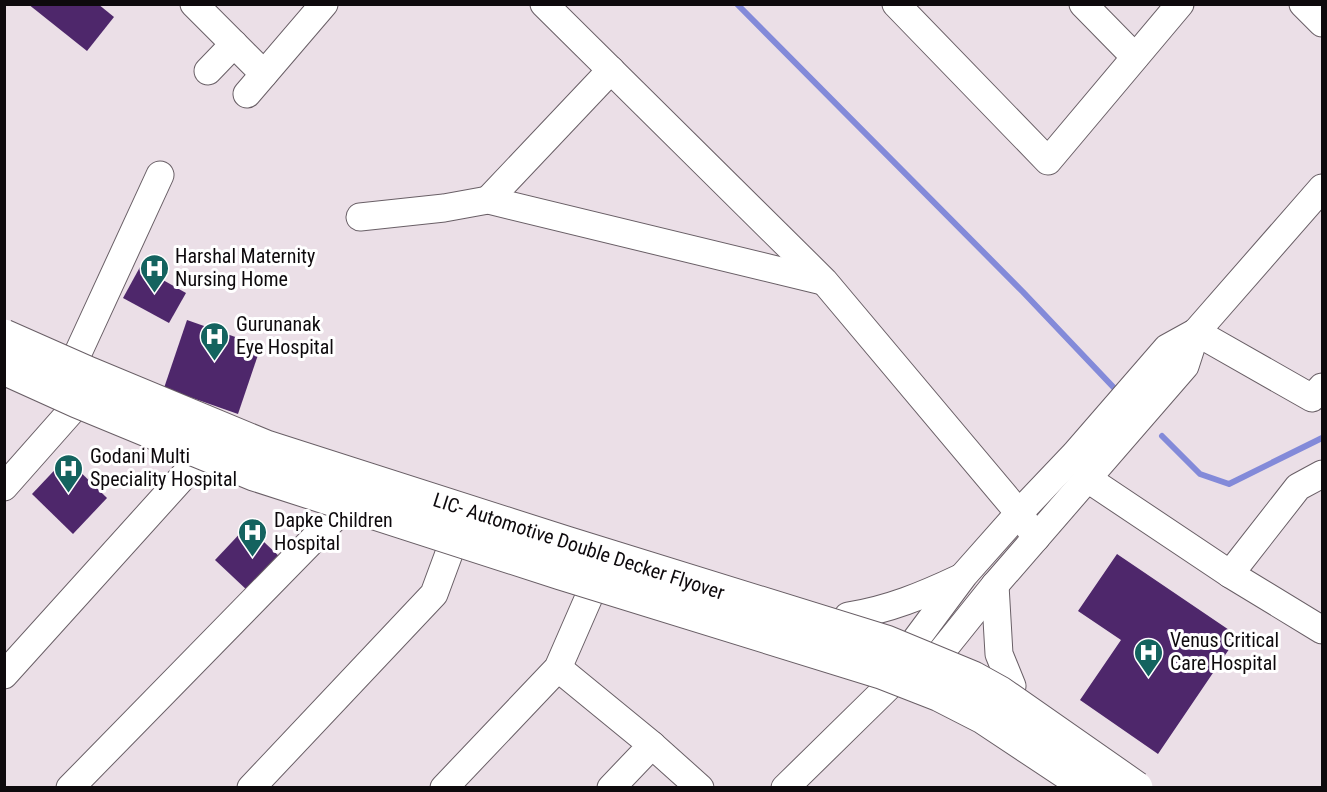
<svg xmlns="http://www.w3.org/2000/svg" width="1327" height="792" font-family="'Roboto Condensed',sans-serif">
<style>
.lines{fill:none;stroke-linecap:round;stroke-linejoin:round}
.stream{stroke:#838ad9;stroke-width:6}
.building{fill:#4e276b}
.minor-casing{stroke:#695f66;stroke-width:29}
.minor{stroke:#fff;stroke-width:27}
.rail{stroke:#776f74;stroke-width:4.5}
.major-bridge-casing{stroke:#695f66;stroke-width:35;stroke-linecap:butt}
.major-bridge{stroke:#fff;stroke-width:33}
.labels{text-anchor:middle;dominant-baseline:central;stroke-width:6;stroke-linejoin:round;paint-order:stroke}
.poi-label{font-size:20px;fill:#0e0a0d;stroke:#fff;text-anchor:start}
.street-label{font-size:20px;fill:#0e0a0d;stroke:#fff}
</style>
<rect width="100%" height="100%" fill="#ebdfe7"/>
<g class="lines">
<!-- stream -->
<g class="stream">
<polyline points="737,4 1023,292 1117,391"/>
<polyline points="1162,436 1200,474 1229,484 1322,438"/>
</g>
</g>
<!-- building -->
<g class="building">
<polygon points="28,4 98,4 114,17 87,51"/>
<polygon points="140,267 186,293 169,323 123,298"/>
<polygon points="187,320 261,346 238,414 164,388"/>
<polygon points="66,458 107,498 73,534 32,494"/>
<polygon points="247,526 282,559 249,592 215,560"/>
<polygon points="1117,554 1238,636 1158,754 1080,700 1121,640 1078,611"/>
</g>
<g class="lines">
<defs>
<g id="minor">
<polyline points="194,4 264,74"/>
<polyline points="544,4 824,281 1019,513 1036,538"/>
<polyline points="896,4 1048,161 1180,4"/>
<polyline points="1083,4 1135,57"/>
<polyline points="1303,4 1322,23"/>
<polyline points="208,71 234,44"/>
<polyline points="247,94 324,4"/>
<polyline points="488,200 611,70"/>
<polyline points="360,217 444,208 488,200 822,281"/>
<polyline points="1196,332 1312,398 1322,387"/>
<polyline points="78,353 160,175"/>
<polyline points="1088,479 1230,574 1322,630"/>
<polyline points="4,487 73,409"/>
<polyline points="1230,574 1298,487 1322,474"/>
<polyline points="995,585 999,654 1012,686"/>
<path d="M848,616C888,610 924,595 960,578"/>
<polyline points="558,668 652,745 611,788"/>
<polyline points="4,675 199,459"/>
<polyline points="929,681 942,651 995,585 1185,366 1196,332"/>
<polyline points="652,745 700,788"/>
<polyline points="70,788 342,510"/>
<polyline points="251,788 434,594 461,521"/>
<polyline points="444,788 558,668 592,590"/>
<polyline points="785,788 889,686 909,649 964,575 1019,513 1075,454 1167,348 1196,332 1322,188"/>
</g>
</defs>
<!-- minor casing -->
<use href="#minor" class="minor-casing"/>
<!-- minor -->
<use href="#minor" class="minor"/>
<!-- rail -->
<g class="rail">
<polyline points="4,348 112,397 244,450 369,494 831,633 932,671 1041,726 1127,788"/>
<polyline points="4,361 108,409 240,462 365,506 827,645 928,683 1034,736 1105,788"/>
</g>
<defs>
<g id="major-bridge">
<polyline points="4,336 90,374 266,447 566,543 886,642 973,678 1000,693 1136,788"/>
<polyline points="4,368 77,401 254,474 561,573 881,672 940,695 983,717 1090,788"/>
</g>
</defs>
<!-- major-bridge casing -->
<use href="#major-bridge" class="major-bridge-casing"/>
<!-- major-bridge -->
<use href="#major-bridge" class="major-bridge"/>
</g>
<!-- icons -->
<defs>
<symbol id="hospital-pin" viewBox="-11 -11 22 30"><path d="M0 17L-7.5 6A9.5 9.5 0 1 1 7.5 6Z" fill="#14635f" stroke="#fff"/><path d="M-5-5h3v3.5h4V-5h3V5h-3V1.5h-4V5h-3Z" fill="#fff"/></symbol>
</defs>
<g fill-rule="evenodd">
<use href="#hospital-pin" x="138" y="252" width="33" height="45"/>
<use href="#hospital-pin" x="198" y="320" width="33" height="45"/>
<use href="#hospital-pin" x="52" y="452" width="33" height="45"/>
<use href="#hospital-pin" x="236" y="516" width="33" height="45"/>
<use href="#hospital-pin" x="1132" y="636" width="33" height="45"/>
</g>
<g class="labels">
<!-- poi labels -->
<g class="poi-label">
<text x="175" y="256">Harshal Maternity<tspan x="175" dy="23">Nursing Home</tspan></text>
<text x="236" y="324">Gurunanak<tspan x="236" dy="23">Eye Hospital</tspan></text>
<text x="90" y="456">Godani Multi<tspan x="90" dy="23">Speciality Hospital</tspan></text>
<text x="274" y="520">Dapke Children<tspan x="274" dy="23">Hospital</tspan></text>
<text x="1170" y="640">Venus Critical<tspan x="1170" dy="23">Care Hospital</tspan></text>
</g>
<!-- street labels -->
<g class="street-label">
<text transform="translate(579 546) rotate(18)">LIC- Automotive Double Decker Flyover</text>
</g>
</g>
<!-- border -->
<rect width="1327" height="792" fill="none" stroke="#0e0a0d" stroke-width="12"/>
</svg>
